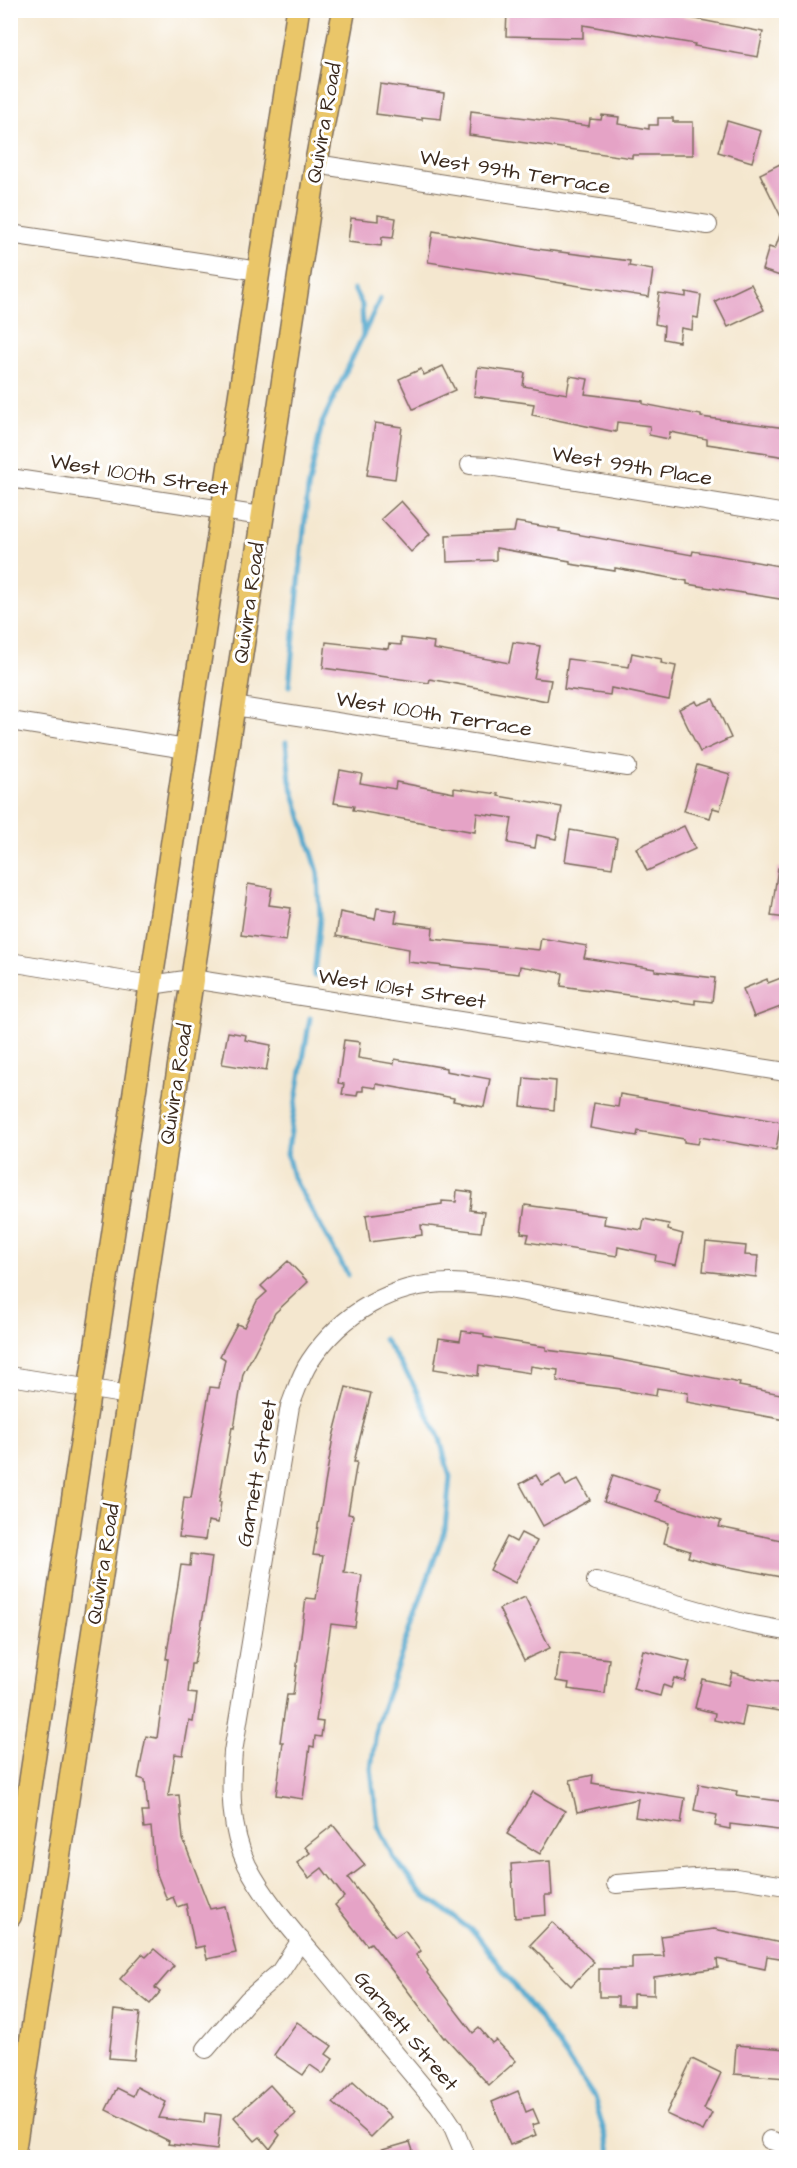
<svg xmlns="http://www.w3.org/2000/svg" width="797" height="2168" font-family="'Architects Daughter',sans-serif">
<style>
.lines{fill:none;stroke-linecap:round;stroke-linejoin:round}
.stream{stroke:#51a7cd;stroke-width:5}
.building{fill:#e5a3c6}
.minor-casing{stroke:#7c6c5c;stroke-width:20}
.major-casing{stroke:#7c6c5c;stroke-width:25}
.minor{stroke:#fff;stroke-width:18}
.major{stroke:#eac669;stroke-width:22}
.labels{text-anchor:middle;dominant-baseline:central;stroke-width:6;stroke-linejoin:round;paint-order:stroke}
.street-label{font-size:21px;fill:#3b2a1e;stroke:#fff}
</style>
<rect width="100%" height="100%" fill="#fff"/>
<filter id="ink" filterUnits="userSpaceOnUse"><feTurbulence type="fractalNoise" baseFrequency=".0167" numOctaves="2"/><feDisplacementMap in="SourceGraphic" scale="12" xChannelSelector="R" yChannelSelector="G"/><feConvolveMatrix kernelMatrix="1 2 1 2 8 2 1 2 1" color-interpolation-filters="sRGB"/></filter>
<filter id="wash" filterUnits="userSpaceOnUse"><feTurbulence type="fractalNoise" baseFrequency=".008" numOctaves="4" result="noise"/><feDisplacementMap in="SourceGraphic" scale="24" xChannelSelector="R" yChannelSelector="G"/><feGaussianBlur stdDeviation="1.35" result="paint"/><feColorMatrix in="noise" values="0 0 0 0 0 0 0 0 0 0 0 0 0 0 0 0 0 1.4 0 .05"/><feComposite in="paint" operator="in"/></filter>
<g filter="url(#wash)">
<rect width="100%" height="100%" fill="#f4e7cf"/>
<g class="lines">
<!-- stream -->
<g class="stream">
<polyline points="354,289 362,305 363,334"/>
<polyline points="289,686 308,489 322,423 380,299"/>
<polyline points="286,742 290,781 318,872 320,918 314,976"/>
<polyline points="310,1018 287,1154 293,1177 348,1275"/>
<polyline points="384,1339 411,1380 440,1439 450,1477 445,1529 377,1724 371,1769 378,1826 394,1858 420,1892 475,1933 541,2020 594,2097 612,2158"/>
</g>
</g>
<g id="blocks">
<!-- building -->
<g class="building">
<polygon points="547,10 661,10 676,13 675,15 763,32 758,57 694,46 695,44 583,25 583,38 506,36 507,11 547,12"/>
<polygon points="380,84 444,93 441,119 422,117 422,120 376,114"/>
<polygon points="471,111 589,126 590,119 601,120 602,115 619,117 618,124 649,129 649,125 658,125 658,118 673,118 673,122 693,122 693,155 632,155 632,158 469,135"/>
<polygon points="727,121 761,131 752,162 718,152"/>
<polygon points="786,161 786,278 762,270 769,247 775,249 784,223 760,174"/>
<polygon points="378,215 396,218 393,238 382,237 381,246 348,242 351,218 378,221"/>
<polygon points="433,231 537,249 630,261 629,266 653,270 649,297 428,262"/>
<polygon points="751,284 764,310 728,327 715,301"/>
<polygon points="686,292 701,295 698,318 693,317 692,330 681,328 679,342 663,339 664,326 655,324 659,293 686,297"/>
<polygon points="443,366 455,390 413,409 399,379 421,369 424,375"/>
<polygon points="478,367 525,373 523,386 567,394 570,376 588,379 585,394 643,401 643,404 701,415 701,417 786,428 786,457 767,454 767,453 707,444 707,439 670,432 669,439 649,435 650,426 617,422 616,432 532,415 534,404 474,396"/>
<polygon points="375,423 402,427 395,479 367,475"/>
<polygon points="401,501 430,534 411,552 381,519"/>
<polygon points="516,522 560,529 559,531 692,555 693,551 779,566 778,571 786,572 786,600 687,584 687,581 615,568 615,571 570,564 570,561 496,548 496,560 447,562 446,535 514,532"/>
<polygon points="401,638 434,642 433,649 509,663 513,642 540,646 534,678 551,680 547,701 430,679 429,683 323,668 326,642 388,649 389,644 401,645"/>
<polygon points="632,653 662,659 661,663 676,666 669,700 611,688 610,695 564,689 568,659 629,667"/>
<polygon points="713,699 731,738 700,752 679,709 696,701 698,705"/>
<polygon points="697,765 730,774 720,810 713,808 710,818 684,811"/>
<polygon points="340,770 362,774 360,783 395,789 396,782 454,793 454,788 499,794 498,796 562,807 556,839 537,835 535,848 508,843 512,818 477,813 475,832 353,810 354,806 334,803"/>
<polygon points="684,826 695,849 647,871 636,848"/>
<polygon points="570,830 617,838 612,868 565,861"/>
<polygon points="778,868 786,869 786,918 771,916"/>
<polygon points="248,884 272,888 269,905 291,908 286,941 241,935"/>
<polygon points="377,908 397,911 395,922 433,927 432,939 539,950 541,938 587,946 584,958 655,969 655,971 715,978 712,1002 695,1000 695,1004 561,986 563,973 520,966 519,974 408,962 409,949 336,936 340,912 375,919"/>
<polygon points="786,976 786,1005 754,1017 743,989 767,979 768,983"/>
<polygon points="228,1032 246,1035 245,1040 271,1045 266,1071 222,1064"/>
<polygon points="344,1040 360,1042 358,1058 394,1064 395,1059 446,1068 446,1071 490,1079 484,1107 453,1101 454,1098 376,1084 376,1088 363,1086 363,1091 358,1091 357,1096 342,1094 344,1084 338,1083"/>
<polygon points="524,1078 556,1081 554,1110 521,1106"/>
<polygon points="620,1094 781,1122 776,1150 700,1137 698,1144 684,1142 684,1139 638,1131 637,1136 590,1128 594,1103 618,1107"/>
<polygon points="457,1190 472,1192 470,1210 484,1212 481,1232 421,1225 422,1235 370,1242 366,1215 442,1204 442,1201 456,1202"/>
<polygon points="525,1205 605,1216 604,1224 642,1230 644,1219 669,1224 668,1230 683,1234 676,1265 655,1261 656,1255 618,1247 617,1256 527,1242 529,1234 521,1233"/>
<polygon points="706,1242 746,1246 745,1255 758,1256 756,1277 703,1271"/>
<polygon points="288,1261 308,1282 275,1313 243,1374 234,1428 232,1427 219,1502 221,1502 218,1523 208,1521 205,1540 179,1537 184,1497 191,1498 210,1387 219,1388 225,1359 220,1356 237,1324 244,1327 257,1301 267,1292 261,1286"/>
<polygon points="462,1331 484,1334 484,1337 546,1347 546,1350 610,1358 740,1383 739,1386 786,1395 786,1420 687,1402 688,1393 657,1388 656,1396 621,1390 621,1389 557,1381 558,1370 531,1366 530,1373 479,1365 478,1376 434,1369 439,1338 460,1341"/>
<polygon points="346,1387 371,1393 354,1462 357,1462 348,1514 353,1515 344,1572 362,1575 355,1627 331,1624 316,1721 323,1722 321,1737 315,1736 314,1747 310,1746 303,1799 276,1795 283,1742 280,1742 287,1695 293,1695 306,1598 316,1599 323,1556 313,1555 333,1437"/>
<polygon points="536,1475 542,1485 560,1475 566,1486 578,1479 590,1500 543,1526 520,1484"/>
<polygon points="613,1475 659,1490 656,1501 721,1521 719,1527 786,1541 786,1578 709,1563 688,1557 690,1551 664,1543 669,1523 604,1502"/>
<polygon points="521,1533 537,1541 515,1583 490,1570 507,1537 516,1542"/>
<polygon points="191,1554 212,1557 205,1605 194,1664 191,1664 188,1693 197,1694 193,1722 189,1721 183,1755 175,1754 168,1796 179,1795 183,1839 210,1909 225,1906 236,1953 207,1959 204,1946 195,1948 186,1904 177,1907 173,1897 167,1900 155,1869 151,1827 144,1828 142,1812 148,1812 145,1780 138,1778 146,1736 157,1738 168,1659 166,1659 181,1565 190,1566"/>
<polygon points="525,1597 550,1648 524,1660 499,1609"/>
<polygon points="643,1650 690,1662 685,1681 674,1678 671,1688 663,1685 660,1696 633,1689"/>
<polygon points="560,1653 609,1659 605,1694 568,1689 569,1683 556,1681"/>
<polygon points="732,1672 752,1678 786,1683 786,1712 746,1706 742,1726 714,1720 715,1713 695,1708 702,1679 729,1685"/>
<polygon points="593,1775 592,1783 685,1798 681,1824 635,1817 638,1799 577,1812 570,1780"/>
<polygon points="699,1784 737,1791 736,1795 786,1802 786,1831 730,1824 730,1829 715,1826 717,1815 694,1810"/>
<polygon points="533,1792 565,1811 540,1854 507,1834"/>
<polygon points="333,1825 365,1865 348,1878 395,1937 405,1930 421,1951 416,1955 428,1971 427,1973 473,2033 479,2028 492,2043 496,2040 516,2061 489,2085 445,2037 444,2038 371,1943 367,1945 335,1905 344,1897 322,1868 309,1878 297,1863 310,1853 305,1847"/>
<polygon points="550,1861 552,1895 545,1895 546,1915 515,1918 511,1864"/>
<polygon points="552,1922 594,1962 571,1986 530,1945"/>
<polygon points="714,1929 786,1944 786,1959 767,1956 765,1969 717,1959 718,1968 654,1977 654,1995 633,1994 633,2006 618,2006 618,1997 599,1997 599,1969 632,1969 632,1957 664,1956 661,1936"/>
<polygon points="154,1949 174,1966 155,1988 160,1992 150,2004 120,1979 142,1954 146,1957"/>
<polygon points="114,2010 140,2013 134,2060 109,2058"/>
<polygon points="297,2022 332,2046 326,2054 333,2059 323,2074 310,2065 303,2075 274,2055"/>
<polygon points="736,2045 786,2049 786,2078 734,2074"/>
<polygon points="692,2059 721,2073 704,2109 712,2113 703,2131 666,2114"/>
<polygon points="353,2082 391,2117 371,2137 333,2103"/>
<polygon points="270,2085 296,2114 276,2131 280,2135 270,2149 260,2137 255,2141 234,2117"/>
<polygon points="137,2087 166,2102 159,2118 204,2123 205,2113 221,2115 217,2150 168,2144 169,2141 106,2110 117,2088 133,2096"/>
<polygon points="518,2091 526,2112 533,2109 539,2123 532,2125 536,2135 510,2145 492,2102"/>
<polygon points="410,2142 415,2157 372,2157 372,2153"/>
</g>
</g>
</g>
<g filter="url(#ink)">
<use href="#blocks" fill-opacity="0" stroke="#7c6c5c" stroke-width="1.5"/>
<g class="lines">
<defs>
<g id="minor">
<polyline points="316,164 708,225"/>
<polyline points="10,234 259,271"/>
<polyline points="470,465 489,466 786,514"/>
<polyline points="10,478 262,516"/>
<polyline points="234,706 627,767"/>
<polyline points="10,721 186,749"/>
<polyline points="10,962 151,985 192,979 786,1072"/>
<polyline points="10,1376 129,1395"/>
<polyline points="596,1581 743,1623 786,1631"/>
<polyline points="616,1884 709,1877 736,1878 786,1886"/>
<polyline points="206,2049 248,2000 280,1972 301,1940"/>
<polyline points="770,2140 786,2145"/>
<path d="M466,2158L453,2127L439,2106C400,2060 362,2014 324,1968C297,1936 266,1902 247,1865C230,1829 230,1790 233,1752L290,1406C296,1391 301,1374 310,1361C342,1313 393,1283 451,1283C492,1284 533,1294 573,1301C645,1313 715,1329 786,1345"/>
</g>
<g id="major">
<polyline points="10,1916 298,10"/>
<polyline points="13,2158 316,164 344,10"/>
</g>
</defs>
<!-- minor casing -->
<use href="#minor" class="minor-casing"/>
<!-- major casing -->
<use href="#major" class="major-casing"/>
<!-- minor -->
<use href="#minor" class="minor"/>
<!-- major -->
<use href="#major" class="major"/>
</g>
</g>
<g class="labels">
<!-- street labels -->
<g class="street-label">
<text transform="translate(324 123) rotate(-80)">Quivira Road</text>
<text transform="translate(515 172) rotate(9)">West 99th Terrace</text>
<text transform="translate(632 466) rotate(9)">West 99th Place</text>
<text transform="translate(139 475) rotate(9)">West 100th Street</text>
<text transform="translate(249 603) rotate(-82)">Quivira Road</text>
<text transform="translate(434 714) rotate(9)">West 100th Terrace</text>
<text transform="translate(402 989) rotate(9)">West 101st Street</text>
<text transform="translate(176 1084) rotate(-81)">Quivira Road</text>
<text transform="translate(257 1473) rotate(-80)">Garnett Street</text>
<text transform="translate(103 1564) rotate(-81)">Quivira Road</text>
<text transform="translate(406 2031) rotate(50)">Garnett Street</text>
</g>
</g>
<!-- margin -->
<rect width="797" height="2168" fill="none" stroke="#fff" stroke-width="36"/>
</svg>
